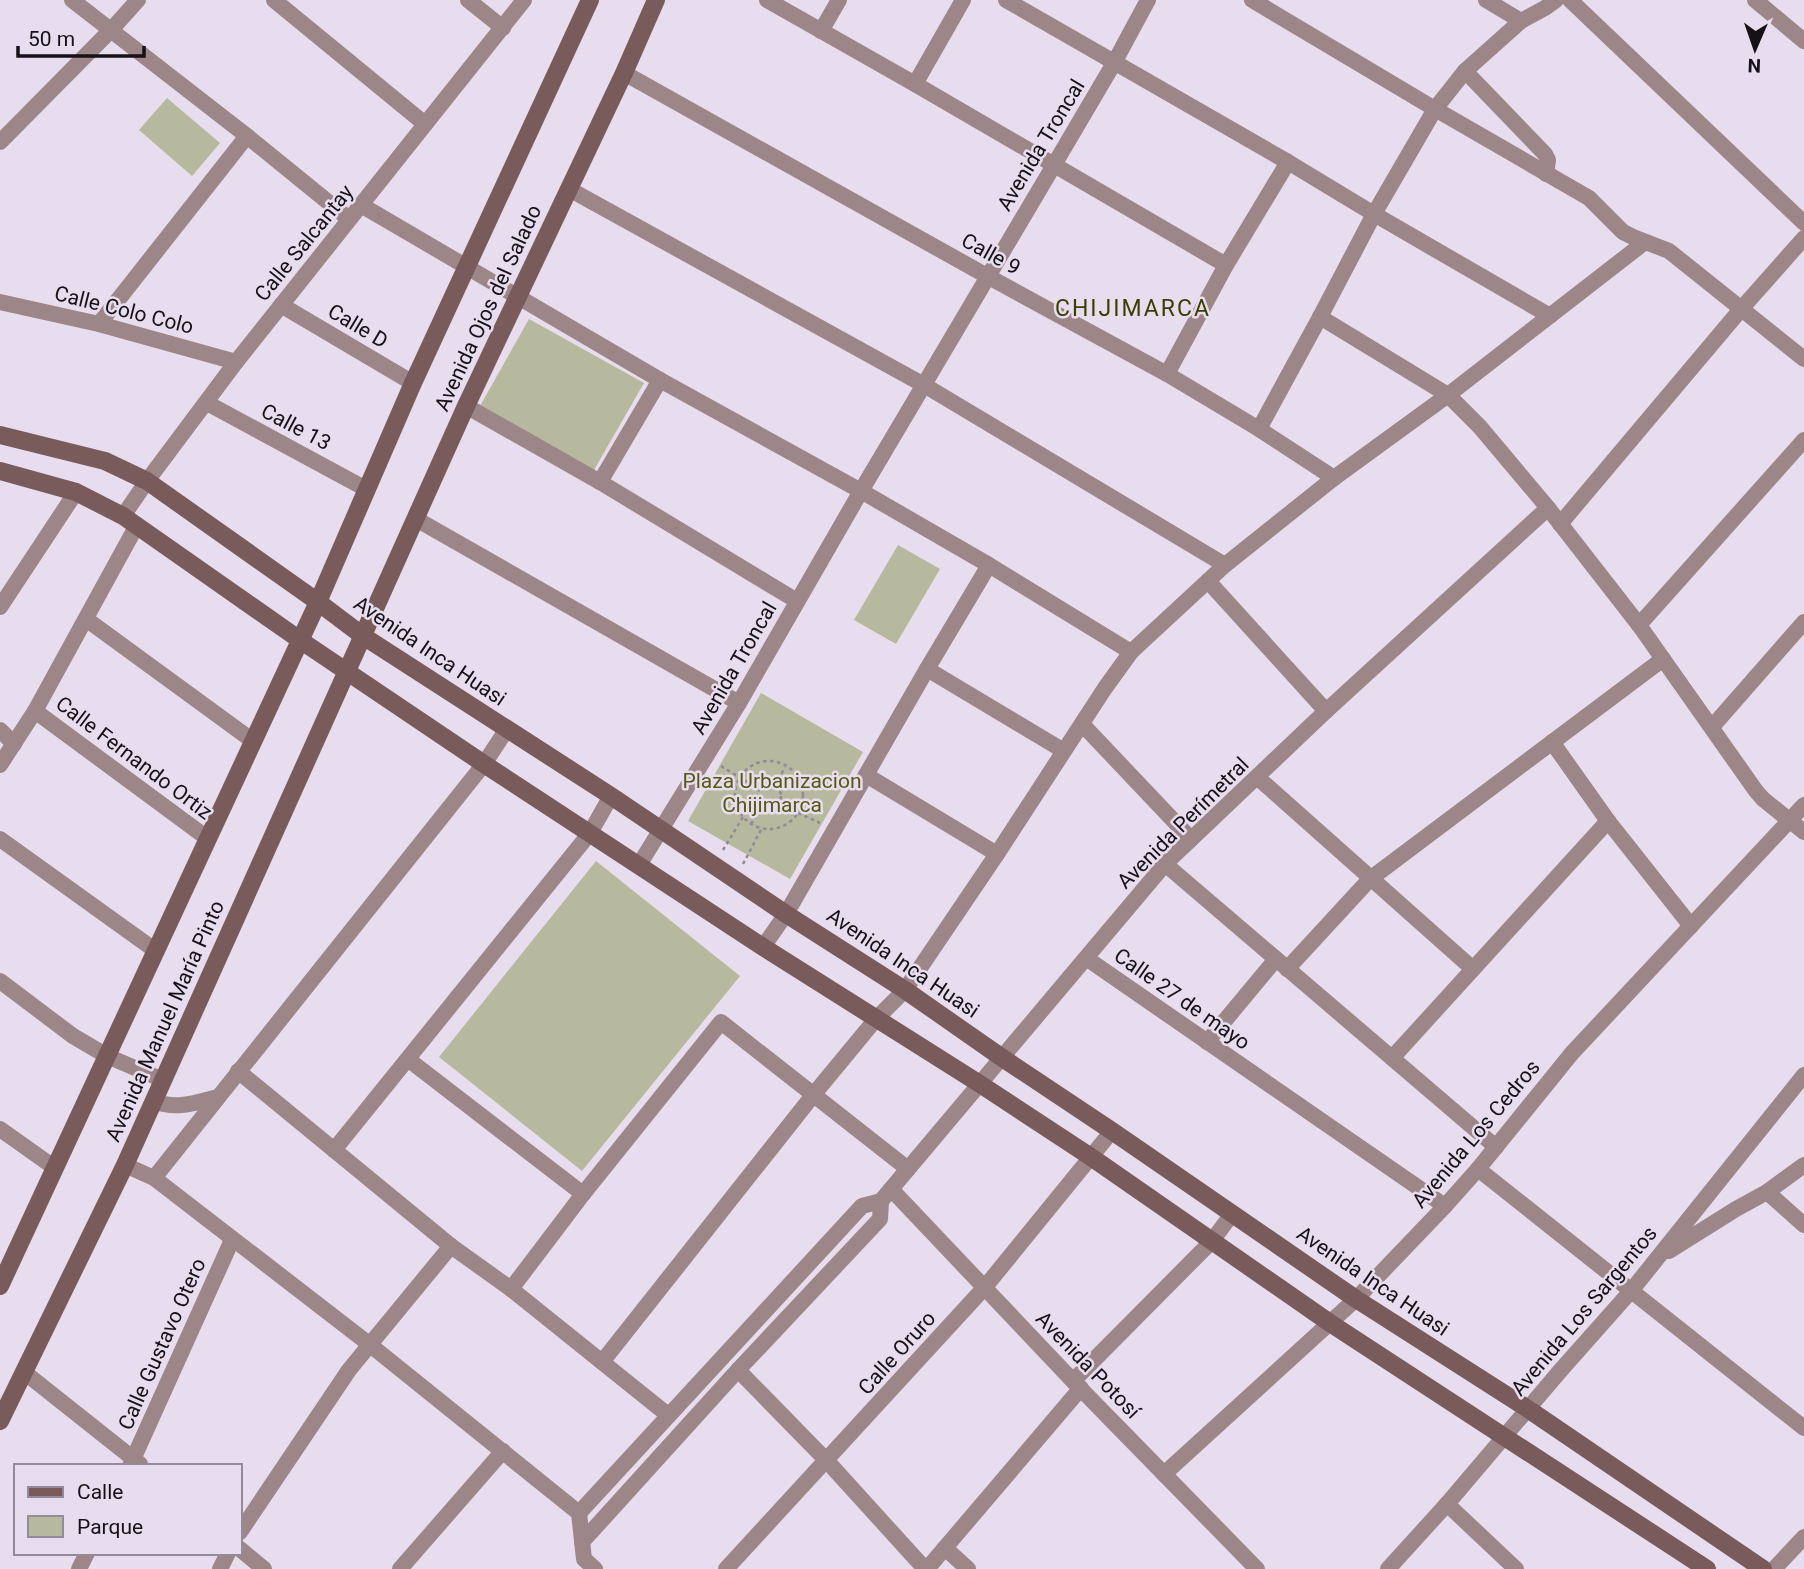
<svg xmlns="http://www.w3.org/2000/svg" width="1804" height="1569" font-family="Roboto,sans-serif">
<style>
.green{fill:#b6b99d}
.lines{fill:none;stroke-linecap:round;stroke-linejoin:round}
.path{stroke:#928a97;stroke-width:2.5;stroke-dasharray:3.5 3.5;stroke-linecap:butt}
.street{stroke:#9c8687;stroke-width:16}
.secondary{stroke:#795b5c;stroke-width:18}
.labels{text-anchor:middle;dominant-baseline:central;stroke-width:5;stroke-linejoin:round;paint-order:stroke}
.street-label{font-size:21px;fill:#151117;stroke:#e8ddee}
.park-label{font-size:21px;fill:#565914;stroke:#e8ddee}
.neighbourhood-label{font-size:23px;letter-spacing:2px;fill:#393e00;stroke:#e8ddee}
</style>
<rect width="100%" height="100%" fill="#e8ddee"/>
<!-- green -->
<g class="green">
<polygon points="167,98 220,143 192,176 139,130"/>
<polygon points="529,319 644,383 594,470 480,406"/>
<polygon points="898,545 940,569 896,644 854,620"/>
<polygon points="761,693 863,752 790,879 688,821"/>
<polygon points="596,861 740,976 582,1171 439,1057"/>
</g>
<g class="lines">
<!-- path -->
<g class="path">
<circle cx="769" cy="795" r="34"/>
<polyline points="721,766 759,789"/>
<circle cx="769" cy="796" r="12"/>
<polyline points="775,786 785,767"/>
<polyline points="779,804 820,823"/>
<polyline points="751,824 763,806"/>
<polyline points="723,850 743,817"/>
<polyline points="743,864 762,828"/>
</g>
<!-- street -->
<g class="street">
<polyline points="72,0 247,136 349,219"/>
<polyline points="274,0 425,124"/>
<polyline points="468,0 503,28"/>
<polyline points="767,0 915,84 1226,265"/>
<polyline points="1006,0 1288,162 1374,214 1550,316"/>
<polyline points="1252,0 1435,109 1589,198 1623,232 1633,237 1669,251 1804,359"/>
<polyline points="1486,0 1521,21"/>
<polyline points="1570,0 1804,223"/>
<polyline points="1755,0 1804,41"/>
<polyline points="821,31 839,0"/>
<polyline points="1465,71 1545,154 1548,160 1546,174"/>
<polyline points="624,73 987,276 1167,374 1259,429 1334,478"/>
<polyline points="915,84 963,0"/>
<polyline points="0,142 111,30 138,0"/>
<polyline points="569,189 924,385 1225,565"/>
<polyline points="361,205 660,380 861,491 989,565 1131,652"/>
<polyline points="0,302 99,324 236,362"/>
<polyline points="281,305 413,383"/>
<polyline points="1320,317 1448,395 1480,427 1548,508 1639,625 1756,791 1763,799 1804,832"/>
<polyline points="99,324 247,136"/>
<polyline points="1167,374 1226,265 1288,162"/>
<polyline points="207,403 366,489"/>
<polyline points="466,406 600,482 797,601"/>
<polyline points="1259,429 1320,317 1374,214 1435,109 1465,71 1521,21 1545,8 1556,0"/>
<polyline points="600,482 660,380"/>
<polyline points="123,516 147,481 236,362 524,0"/>
<polyline points="416,519 739,703"/>
<polyline points="1560,524 1742,308 1804,238"/>
<polyline points="1208,581 1326,711"/>
<polyline points="0,607 76,492"/>
<polyline points="86,619 253,741"/>
<polyline points="1639,625 1804,440"/>
<polyline points="927,669 1064,751"/>
<polyline points="35,711 207,838"/>
<polyline points="1082,724 1191,839"/>
<polyline points="1712,727 1804,622"/>
<polyline points="0,730 14,744"/>
<polyline points="1552,742 1608,821 1691,926"/>
<polyline points="0,765 35,711 137,525"/>
<polyline points="866,775 997,854"/>
<polyline points="1257,777 1473,969"/>
<polyline points="0,839 156,951"/>
<polyline points="1165,864 1496,1147"/>
<polyline points="639,865 739,703 861,491 1054,165 1114,63 1148,0"/>
<polyline points="763,947 786,914 927,669 989,565"/>
<polyline points="1086,958 1445,1206"/>
<polyline points="1287,969 1370,879 1663,659"/>
<polyline points="0,981 73,1036 107,1056 163,1080"/>
<polyline points="1207,1042 1276,959"/>
<polyline points="1392,1058 1608,821"/>
<polyline points="409,1060 583,1194"/>
<polyline points="238,1071 451,1246 511,1289 668,1415"/>
<path d="M153,1101C177,1110 194,1103 218,1097"/>
<polyline points="0,1129 55,1168"/>
<polyline points="334,1150 590,833 611,796"/>
<polyline points="125,1165 154,1178 369,1344 579,1513 584,1559 595,1569"/>
<polyline points="1478,1169 1804,1428"/>
<polyline points="154,1178 484,764 507,729"/>
<polyline points="891,1189 1073,1381 1257,1569"/>
<polyline points="1767,1192 1804,1225"/>
<polyline points="881,1201 1165,864 1326,711 1548,508"/>
<polyline points="1669,1251 1736,1209 1767,1192 1804,1165"/>
<polyline points="511,1289 583,1194 721,1022 908,1169"/>
<polyline points="602,1362 814,1094 876,1019 905,990 997,854 1105,688 1131,652 1225,565 1334,478 1448,395 1645,242"/>
<polyline points="738,1370 827,1461 925,1569"/>
<polyline points="24,1372 140,1464"/>
<polyline points="1073,1381 1212,1241 1232,1214"/>
<polyline points="130,1466 232,1240"/>
<polyline points="1164,1474 1356,1299 1445,1206 1478,1169 1572,1053 1804,805"/>
<polyline points="1447,1504 1516,1569"/>
<polyline points="579,1513 862,1206 881,1201"/>
<polyline points="240,1532 349,1370 451,1246"/>
<polyline points="582,1542 738,1370 880,1219 881,1201"/>
<polyline points="945,1548 968,1569"/>
<polyline points="240,1549 264,1569"/>
<polyline points="79,1569 87,1553"/>
<polyline points="220,1569 228,1553"/>
<polyline points="400,1569 503,1451"/>
<polyline points="726,1569 985,1287 1112,1131"/>
<polyline points="927,1569 1081,1388"/>
<polyline points="1388,1569 1447,1504 1560,1371 1631,1291 1804,1075"/>
<polyline points="1774,1569 1804,1537"/>
</g>
<!-- secondary -->
<g class="secondary">
<polyline points="0,435 105,461 147,481 318,602 363,636 611,796 786,914 905,990 1001,1057 1112,1131 1356,1299 1528,1409 1763,1569"/>
<polyline points="0,471 76,492 123,516 300,640 484,764 763,947 980,1084 1091,1157 1330,1323 1707,1569"/>
<polyline points="0,1286 318,602 413,383 590,0"/>
<polyline points="0,1421 125,1165 466,406 624,73 656,0"/>
</g>
</g>
<g class="labels">
<!-- street labels -->
<g class="street-label">
<text transform="translate(1041 145) rotate(-59)">Avenida Troncal</text>
<text transform="translate(304 243) rotate(-51)">Calle Salcantay</text>
<text transform="translate(991 254) rotate(29)">Calle 9</text>
<text transform="translate(488 308) rotate(-65)">Avenida Ojos del Salado</text>
<text transform="translate(124 310) rotate(14)">Calle Colo Colo</text>
<text transform="translate(358 326) rotate(31)">Calle D</text>
<text transform="translate(296 427) rotate(28)">Calle 13</text>
<text transform="translate(430 651) rotate(34)">Avenida Inca Huasi</text>
<text transform="translate(734 668) rotate(-60)">Avenida Troncal</text>
<text transform="translate(134 758) rotate(37)">Calle Fernando Ortiz</text>
<text transform="translate(1183 823) rotate(-45)">Avenida Perímetral</text>
<text transform="translate(903 963) rotate(34)">Avenida Inca Huasi</text>
<text transform="translate(1182 999) rotate(35)">Calle 27 de mayo</text>
<text transform="translate(165 1021) rotate(-66)">Avenida Manuel María Pinto</text>
<text transform="translate(1476 1134) rotate(-50)">Avenida Los Cedros</text>
<text transform="translate(1373 1281) rotate(34)">Avenida Inca Huasi</text>
<text transform="translate(1584 1311) rotate(-50)">Avenida Los Sargentos</text>
<text transform="translate(162 1344) rotate(-66)">Calle Gustavo Otero</text>
<text transform="translate(897 1353) rotate(-48)">Calle Oruro</text>
<text transform="translate(1088 1365) rotate(46)">Avenida Potosí</text>
</g>
<!-- park labels -->
<g class="park-label">
<text x="772" y="781">Plaza Urbanizacion<tspan x="772" dy="24">Chijimarca</tspan></text>
</g>
<!-- neighbourhood labels -->
<g class="neighbourhood-label">
<text x="1133" y="308">CHIJIMARCA</text>
</g>
</g>
<!-- legend -->
<rect x="14" y="1464" width="228" height="91" fill="#e8ddee" stroke="#948b98" stroke-width="2"/>
<rect x="28" y="1487" width="35" height="10" fill="#795b5c" stroke="#948b98" stroke-width="2"/>
<text x="77" y="1499" font-size="21" fill="#151117">Calle</text>
<rect x="28" y="1516" width="35" height="21" fill="#b6b99d" stroke="#948b98" stroke-width="2"/>
<text x="77" y="1534" font-size="21" fill="#151117">Parque</text>
<!-- north arrow -->
<g transform="translate(1755 49) rotate(182)" stroke="#e8ddee" stroke-width="5" paint-order="stroke">
<path d="M0-5L12 26L0 18L-12 26Z" fill="#151117"/>
<text y="-10" font-size="19" font-weight="bold" text-anchor="middle" fill="#151117">N</text>
</g>
<!-- scale -->
<path d="M18 46v10h126v-10" fill="none" stroke="#151117" stroke-width="3.5"/>
<text x="28" y="46" font-size="21" fill="#151117" stroke="#e8ddee" stroke-width="5" paint-order="stroke">50 m</text>
</svg>
